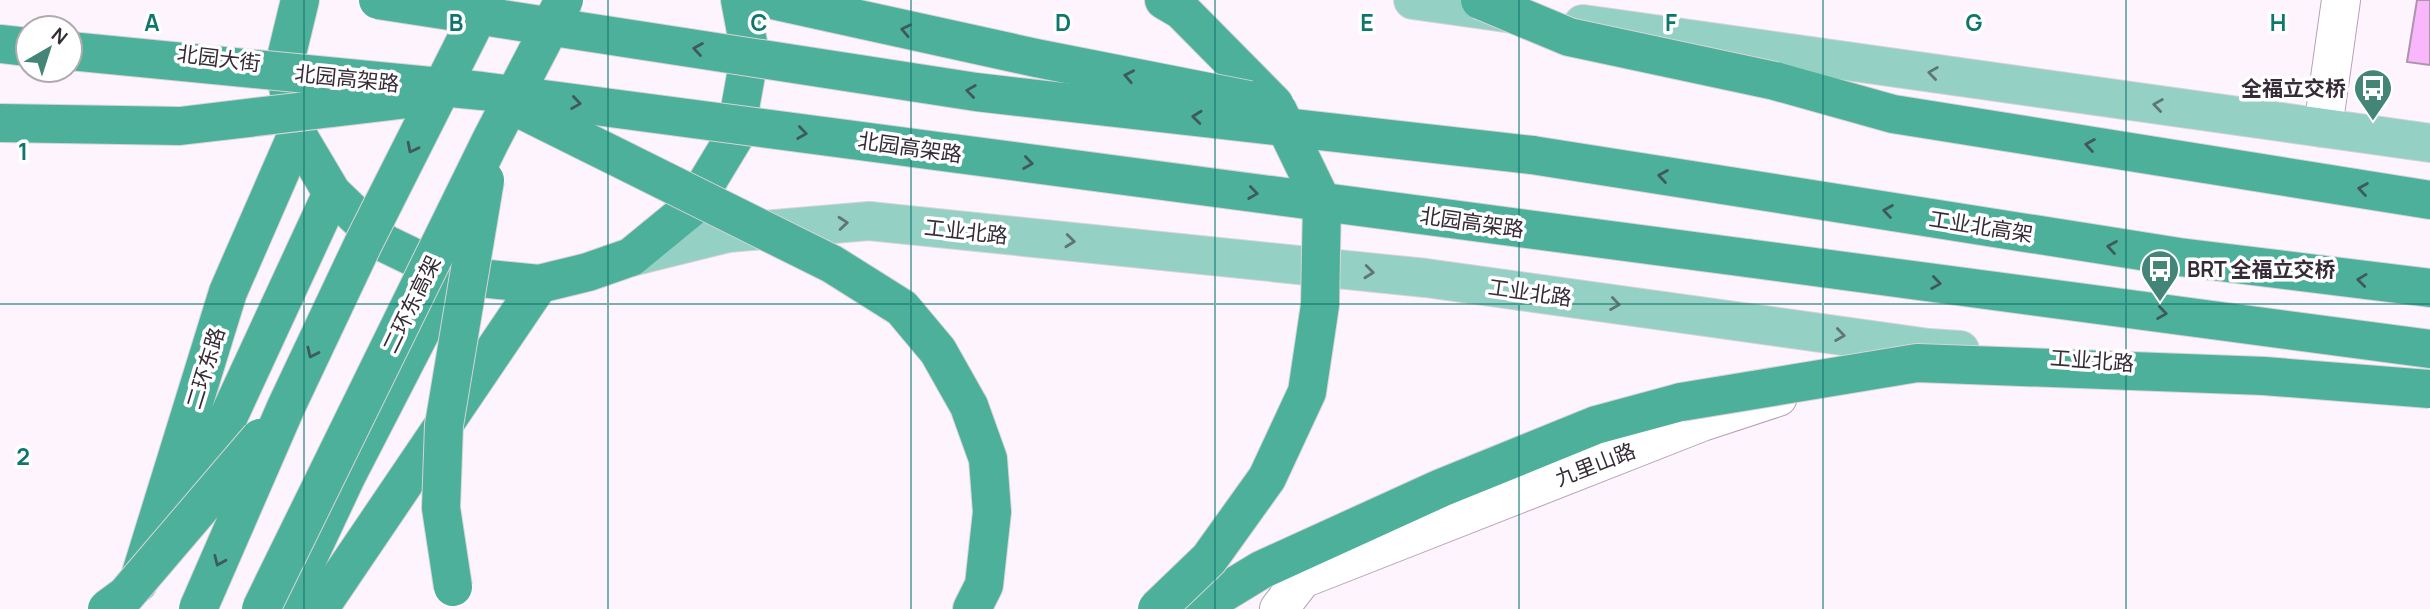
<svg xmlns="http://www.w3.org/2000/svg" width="2430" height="609" font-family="Manrope,'Noto Sans SC',sans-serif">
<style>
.building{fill:#f9b6fa;stroke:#ac94ad;stroke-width:2}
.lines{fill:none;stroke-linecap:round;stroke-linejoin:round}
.street-casing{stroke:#b79fb8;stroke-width:40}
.primary-casing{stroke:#d7d5d7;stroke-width:40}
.highway-casing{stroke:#d7d5d7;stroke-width:40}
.street{stroke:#fff;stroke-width:38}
.primary{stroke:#94d0c3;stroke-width:38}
.highway{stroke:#4cb09b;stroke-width:38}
.highway-bridge-casing{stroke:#d7d5d7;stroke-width:40;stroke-linecap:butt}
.highway-bridge{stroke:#4cb09b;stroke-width:38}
.oneway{stroke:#3e5a5a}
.oneway2{stroke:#607676}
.grid{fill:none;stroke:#0f766e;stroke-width:2;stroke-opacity:0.55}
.labels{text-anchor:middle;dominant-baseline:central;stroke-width:7;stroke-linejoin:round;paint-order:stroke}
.street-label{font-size:21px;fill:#362c37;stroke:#fff}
.poi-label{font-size:21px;font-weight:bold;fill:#362c37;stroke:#fff;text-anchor:end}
.grid-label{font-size:23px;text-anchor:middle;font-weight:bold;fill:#0f766e;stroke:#fff;stroke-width:7;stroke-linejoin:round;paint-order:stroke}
</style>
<rect width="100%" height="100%" fill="#fef4fe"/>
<!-- building -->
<polygon class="building" points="2417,0 2430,0 2430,65 2407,62"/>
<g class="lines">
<defs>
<g id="street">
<polyline points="2323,128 2341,0"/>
<polyline points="1279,609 1302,579 1702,422 1778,397"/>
</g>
<g id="primary">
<polyline points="1413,0 1513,14"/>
<polyline points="1583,24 2430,143"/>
<polyline points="631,257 728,233 869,221 1426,278 1929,348 1960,350"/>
</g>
<g id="highway">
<polyline points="300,0 284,66 297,134 332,193 384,243 450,275 539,284 588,272 631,257 692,207 735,136 750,53 740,0"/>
<polyline points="1164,0 1181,10 1274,104"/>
<polyline points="0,44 28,47"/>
<polyline points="1775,81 1893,114 2430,200"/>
<polyline points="1532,155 2179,257 2430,288"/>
<polyline points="1747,258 2430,349"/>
<polyline points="969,406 988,459 992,512 984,585 972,609"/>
<polyline points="177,528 332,193"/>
<polyline points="138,583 228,292 297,134"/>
<polyline points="284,609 347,475 450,275"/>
<polyline points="319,609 539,284"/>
<polyline points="1197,609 1261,570 1441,488 1596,425 1681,402"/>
</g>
</defs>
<!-- street casing -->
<use href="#street" class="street-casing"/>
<!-- primary casing -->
<use href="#primary" class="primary-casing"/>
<!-- highway casing -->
<use href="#highway" class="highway-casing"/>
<!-- street -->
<use href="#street" class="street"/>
<!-- primary -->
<use href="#primary" class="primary"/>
<!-- highway -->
<use href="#highway" class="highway"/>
<defs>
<g id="highway-bridge">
<polyline points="378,0 976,92 1532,155"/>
<polyline points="772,0 1036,58 1249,100"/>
<polyline points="1480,0 1569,37 1775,81"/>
<polyline points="70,51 482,91 1747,258"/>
<polyline points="510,104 832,264 902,308 938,351 969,406"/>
<polyline points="0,123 180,126 408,99"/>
<polyline points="1681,402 1917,363 2264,376 2430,389"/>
<polyline points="453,587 441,508 444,425 485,180"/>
<polyline points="107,609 126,595 260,438"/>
<polyline points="198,609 286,407 363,244 486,0"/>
<polyline points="261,609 491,140 564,0"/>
<polyline points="1157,609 1209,559 1267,478 1307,392 1320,305 1322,202 1277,109"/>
</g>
</defs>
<!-- highway-bridge casing -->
<use href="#highway-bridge" class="highway-bridge-casing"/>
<!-- highway-bridge -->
<use href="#highway-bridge" class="highway-bridge"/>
</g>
<!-- one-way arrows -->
<defs><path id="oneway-chevron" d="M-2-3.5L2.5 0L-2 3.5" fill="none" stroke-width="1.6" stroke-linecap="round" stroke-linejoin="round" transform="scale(1.75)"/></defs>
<g class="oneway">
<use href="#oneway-chevron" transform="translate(906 30) rotate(-168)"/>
<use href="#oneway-chevron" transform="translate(698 49) rotate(-171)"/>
<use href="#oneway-chevron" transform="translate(1129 76) rotate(-169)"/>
<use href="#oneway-chevron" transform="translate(971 91) rotate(-172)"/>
<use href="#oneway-chevron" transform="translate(576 103) rotate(8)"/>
<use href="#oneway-chevron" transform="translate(1197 117) rotate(-174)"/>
<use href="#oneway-chevron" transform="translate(802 133) rotate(8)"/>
<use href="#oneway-chevron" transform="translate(2090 145) rotate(-171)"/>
<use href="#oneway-chevron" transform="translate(412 148) rotate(117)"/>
<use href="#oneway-chevron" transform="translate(1028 163) rotate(8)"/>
<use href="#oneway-chevron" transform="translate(1663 176) rotate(-171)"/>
<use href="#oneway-chevron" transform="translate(2363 189) rotate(-171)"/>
<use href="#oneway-chevron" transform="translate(1253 193) rotate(8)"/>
<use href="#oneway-chevron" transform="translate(1888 211) rotate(-171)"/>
<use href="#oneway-chevron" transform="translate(2112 247) rotate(-171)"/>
<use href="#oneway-chevron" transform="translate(2362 280) rotate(-173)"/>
<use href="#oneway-chevron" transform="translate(1936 283) rotate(8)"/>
<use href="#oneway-chevron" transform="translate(2162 313) rotate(8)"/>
<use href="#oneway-chevron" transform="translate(312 353) rotate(115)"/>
<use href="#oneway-chevron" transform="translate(219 561) rotate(114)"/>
</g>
<g class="oneway2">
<use href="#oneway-chevron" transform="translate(1933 73) rotate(-172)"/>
<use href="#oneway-chevron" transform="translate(2158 105) rotate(-172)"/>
<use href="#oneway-chevron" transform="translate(843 223) rotate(-5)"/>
<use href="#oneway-chevron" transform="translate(1070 241) rotate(6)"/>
<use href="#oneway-chevron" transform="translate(1369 272) rotate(6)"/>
<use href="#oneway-chevron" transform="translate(1615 304) rotate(8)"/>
<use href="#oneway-chevron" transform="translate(1840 335) rotate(8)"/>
</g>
<!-- grid -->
<path class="grid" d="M304,0V609M608,0V609M911,0V609M1215,0V609M1519,0V609M1823,0V609M2126,0V609M0,304H2430"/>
<!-- icons -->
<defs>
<symbol id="bus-pin" viewBox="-11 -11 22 30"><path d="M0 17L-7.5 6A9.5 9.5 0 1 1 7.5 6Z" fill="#438577" stroke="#fff"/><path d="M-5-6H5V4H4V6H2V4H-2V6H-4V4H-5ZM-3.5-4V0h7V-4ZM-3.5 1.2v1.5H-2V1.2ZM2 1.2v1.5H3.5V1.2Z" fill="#fff"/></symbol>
</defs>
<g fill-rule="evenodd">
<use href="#bus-pin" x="2351" y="66" width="44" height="60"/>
<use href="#bus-pin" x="2138" y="247" width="44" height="60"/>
</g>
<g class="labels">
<!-- street labels -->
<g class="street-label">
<text transform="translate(219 58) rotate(7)">北园大街</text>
<text transform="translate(347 78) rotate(6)">北园高架路</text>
<text transform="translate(910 147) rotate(8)">北园高架路</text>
<text transform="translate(1472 222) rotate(8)">北园高架路</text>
<text transform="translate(1981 226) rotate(9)">工业北高架</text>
<text transform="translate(966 231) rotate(6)">工业北路</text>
<text transform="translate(1530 292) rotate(8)">工业北路</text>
<text transform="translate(411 304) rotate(-64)">二环东高架</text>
<text transform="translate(2092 360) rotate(4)">工业北路</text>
<text transform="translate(205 368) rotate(-73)">二环东路</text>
<text transform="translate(1595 464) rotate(-21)">九里山路</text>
</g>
<!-- poi labels -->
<g class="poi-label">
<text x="2346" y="88">全福立交桥</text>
<text x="2187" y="269" text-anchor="start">BRT 全福立交桥</text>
</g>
</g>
<g class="grid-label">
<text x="152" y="31">A</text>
<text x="456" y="31">B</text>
<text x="759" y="31">C</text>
<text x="1063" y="31">D</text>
<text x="1367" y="31">E</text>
<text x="1671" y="31">F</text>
<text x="1974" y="31">G</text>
<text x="2278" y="31">H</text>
<text x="23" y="160">1</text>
<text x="23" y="465">2</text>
</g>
<!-- north arrow -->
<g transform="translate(49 49) rotate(39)"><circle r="33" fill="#ffffff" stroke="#afabaf" stroke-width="2"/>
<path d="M0-5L12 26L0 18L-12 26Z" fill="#438577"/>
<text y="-10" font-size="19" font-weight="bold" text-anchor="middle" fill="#362c37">N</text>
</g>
</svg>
